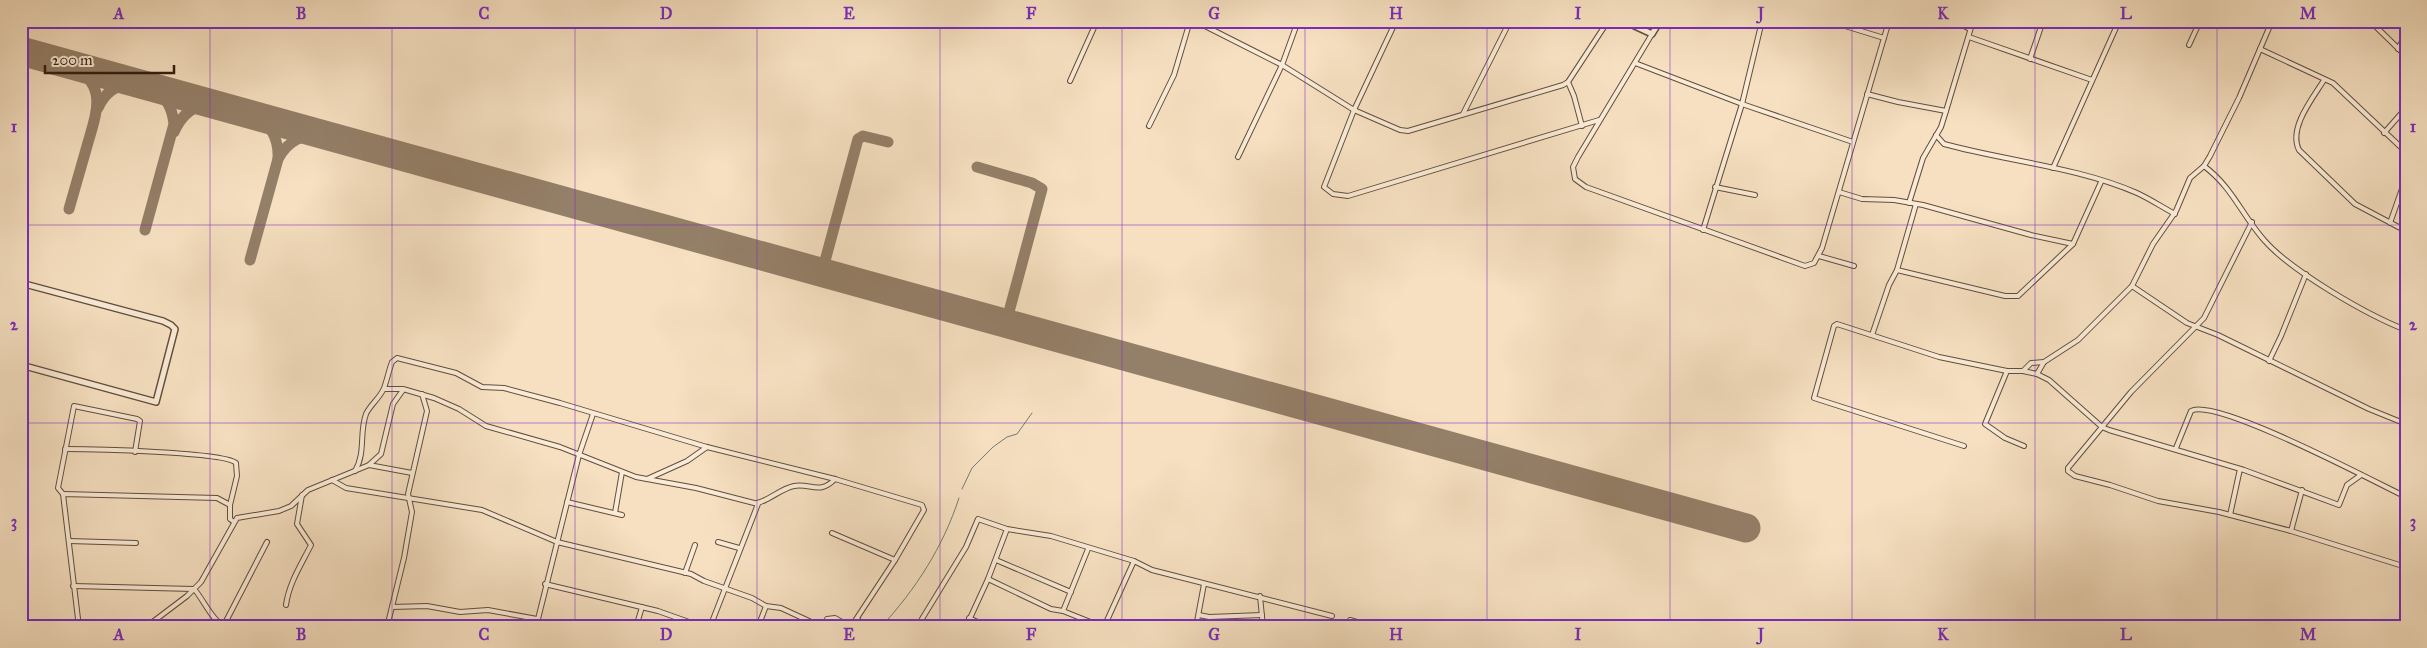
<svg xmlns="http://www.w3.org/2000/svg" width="2427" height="648" font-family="'IM FELL Great Primer',serif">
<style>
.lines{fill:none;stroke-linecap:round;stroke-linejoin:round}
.stream{stroke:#737d75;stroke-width:1}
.taxiway{stroke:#947f68;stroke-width:11}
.runway{stroke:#947f68;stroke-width:29}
.minor-casing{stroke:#634e3b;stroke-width:6}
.tertiary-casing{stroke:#634e3b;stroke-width:8}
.minor{stroke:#f9ebd7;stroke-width:4}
.tertiary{stroke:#f9ebd7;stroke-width:5}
.grid{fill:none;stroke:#7b2cbf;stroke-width:1;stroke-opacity:0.55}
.neatline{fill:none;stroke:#7b2cbf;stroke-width:2}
.grid-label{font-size:16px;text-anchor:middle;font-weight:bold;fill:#7b2cbf}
</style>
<rect width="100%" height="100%" fill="#f6e0c1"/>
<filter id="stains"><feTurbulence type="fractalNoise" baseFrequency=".004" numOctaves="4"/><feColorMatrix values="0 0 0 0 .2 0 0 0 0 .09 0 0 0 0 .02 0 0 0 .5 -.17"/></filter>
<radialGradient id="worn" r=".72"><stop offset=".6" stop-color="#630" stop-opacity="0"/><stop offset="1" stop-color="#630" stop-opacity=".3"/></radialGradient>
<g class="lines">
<!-- stream -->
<g class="stream">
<polyline points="962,489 972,468 993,447 1007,437 1017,434 1032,413"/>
<path d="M881,627C916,589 943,547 959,498"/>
</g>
<!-- taxiway -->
<g class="taxiway">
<path d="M69,64C109,84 97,111 87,146C81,167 75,188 69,209"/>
<path d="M98,108C105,91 118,84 135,82"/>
<path d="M257,117C272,126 279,141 278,159"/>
<path d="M174,132C181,116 192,105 211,103"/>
<polyline points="977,167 1032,183 1042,189 1006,323"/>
<path d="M145,230L174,124C172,105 164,93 146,86"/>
<path d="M250,260L278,159C288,140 303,134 324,134"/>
<polyline points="822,272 858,139 863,136 888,142"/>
</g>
<!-- runway -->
<polyline class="runway" points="21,51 1746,528"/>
<defs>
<g id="minor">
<polyline points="1195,21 1282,65 1354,110 1400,130 1408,131 1563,85 1568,82 1608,21"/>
<polyline points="1396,21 1354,110 1324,187 1333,194 1348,196 1599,120"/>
<polyline points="1829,21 1884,38"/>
<polyline points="1954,21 1970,29"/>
<polyline points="2272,21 2239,98 2210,156 2204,166 2190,178 2176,211 2153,244 2132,286 2187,323 2218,335 2369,409 2406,424"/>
<polyline points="2370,21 2406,56"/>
<polyline points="1652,34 1578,157 1573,167 1575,179 1586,187 1805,266 1814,263 1822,248 1889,21"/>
<polyline points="1969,37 2092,80"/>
<polyline points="2189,45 2200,21"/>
<polyline points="2260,49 2333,83 2406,152"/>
<polyline points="2398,49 2406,34"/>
<polyline points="2030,59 2043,21"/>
<polyline points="1635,63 1742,104 1853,142"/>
<path d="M2324,80C2313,98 2288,128 2299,150L2355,204L2406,231"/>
<polyline points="1070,81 1097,21"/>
<polyline points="1568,82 1574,96 1582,126"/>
<polyline points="1867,94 1898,102 1946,111"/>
<polyline points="1463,114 1510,21"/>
<polyline points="1149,126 1174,75 1190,21"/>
<polyline points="2384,133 2406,108"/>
<path d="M1936,135L1944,144C2006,161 2078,167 2137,193C2150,199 2162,207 2175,214"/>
<polyline points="1238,157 1282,65 1298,21"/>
<path d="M2204,166C2233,188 2241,214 2264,240C2291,271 2367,315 2406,330"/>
<polyline points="2053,168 2119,21"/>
<polyline points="1715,187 1755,195"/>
<polyline points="1839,192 1862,199 1894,200 1923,205 2031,235 2073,244 2101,182"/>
<polyline points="1909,203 1923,158 1941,127 1946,111 1973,21"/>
<polyline points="2252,222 2204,318 2131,392 2068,468 2068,471 2075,476 2110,485 2158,501 2219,512 2291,531 2406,567"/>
<polyline points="2390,223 2403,186 2405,151"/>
<polyline points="1703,230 1742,104 1762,21"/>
<polyline points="1819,256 1854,266"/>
<polyline points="1897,270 2005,296 2018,296 2073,244"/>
<polyline points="1872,335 1889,285 1897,270 1916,204"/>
<polyline points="2269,361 2281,336 2306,274"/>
<polyline points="2007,371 1985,424 2005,438 2024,446"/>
<polyline points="2023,371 2031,363 2044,362"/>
<polyline points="2037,374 2044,362 2078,340 2132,286"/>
<polyline points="384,389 403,389 434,398 459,409 486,426 560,447 636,477 696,488 758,504 710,627"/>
<polyline points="1964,446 1814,398 1834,326 1837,324 1939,357 2007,371 2023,371 2037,374 2049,380 2102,427 2109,430 2244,470 2339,505 2347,485 2361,475"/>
<path d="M2176,448L2191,411C2215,397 2375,482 2406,497"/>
<path d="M65,449C88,449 226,452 236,463L237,476L230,505"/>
<polyline points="369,465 412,473"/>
<path d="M355,471C366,453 359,433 366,414C370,405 380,398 384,388C387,380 389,370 392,362L397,358L456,373L482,387L504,388L560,403L707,447L835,479L922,505L924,510L895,560L851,627"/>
<polyline points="647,479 687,461 707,447"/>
<polyline points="332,480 346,488 482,510 557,542 691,574 704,581 752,598 766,606 781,608 822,627"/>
<polyline points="63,494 58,488 74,406 137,419 140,421 135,452"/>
<polyline points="567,502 622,515"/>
<path d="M757,503C770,500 780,489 794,486C810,483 820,495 835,479"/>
<polyline points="615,513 622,472"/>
<polyline points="2230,515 2240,469"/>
<polyline points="2291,531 2302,490"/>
<polyline points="832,533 895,560"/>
<polyline points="69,541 136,543"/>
<polyline points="718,542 739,548"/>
<polyline points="996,560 1071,592"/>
<polyline points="685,573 695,545"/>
<polyline points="988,579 1051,609 1063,611 1103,627"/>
<polyline points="545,584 658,611 703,627"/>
<path d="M73,586L194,589C202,597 214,624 224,625L267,542"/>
<polyline points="1260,596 1263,627"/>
<path d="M286,605C289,583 301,565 311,545L297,524L302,495"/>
<polyline points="392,607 427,606 460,612 488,610 537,619"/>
<polyline points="1063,611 1088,549"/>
<polyline points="1199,615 1209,617 1262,615"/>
<polyline points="969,618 988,627"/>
<polyline points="857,619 867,627"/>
<polyline points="1350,620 1374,627"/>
<polyline points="79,627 63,494 217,498 230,505 230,519 234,522"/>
<polyline points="146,627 187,596 201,582 237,518 279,511 291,506 308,490 369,465 381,454 393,404 403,390"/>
<polyline points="387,627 404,558 412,512 408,494 427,411 422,394"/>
<polyline points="536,627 579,455 593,414"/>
<polyline points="636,627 642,607"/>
<polyline points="758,627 766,606"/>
<polyline points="823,627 827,619 835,618 851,627"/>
<polyline points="917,627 966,547 978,519 1007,529 1051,536 1134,561 1152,570 1332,616"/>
<polyline points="966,627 988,579 1007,529"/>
<polyline points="1104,627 1134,561"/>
<polyline points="1196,627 1204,584"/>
</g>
<g id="tertiary">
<polyline points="1624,21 1652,34 1660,21"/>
<polyline points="21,283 163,321 171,325 175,329 156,402 21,365"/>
</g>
</defs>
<!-- minor casing -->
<use href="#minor" class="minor-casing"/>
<!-- tertiary casing -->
<use href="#tertiary" class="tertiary-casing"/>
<!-- minor -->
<use href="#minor" class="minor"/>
<!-- tertiary -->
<use href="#tertiary" class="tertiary"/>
</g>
<!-- grid -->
<path class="grid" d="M210,21V627M392,21V627M575,21V627M757,21V627M940,21V627M1122,21V627M1305,21V627M1487,21V627M1670,21V627M1852,21V627M2035,21V627M2217,21V627M21,225H2406M21,423H2406"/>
<!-- margin -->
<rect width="2427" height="648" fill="none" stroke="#f6e0c1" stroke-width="55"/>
<!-- scale -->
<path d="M45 65v8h129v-8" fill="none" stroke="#321e0e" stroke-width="2.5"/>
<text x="52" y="65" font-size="15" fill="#321e0e" stroke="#f9ebd7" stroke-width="4" paint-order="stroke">200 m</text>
<rect x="28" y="28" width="2372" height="592" class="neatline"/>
<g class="grid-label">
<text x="119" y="19">A</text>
<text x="301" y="19">B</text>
<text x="484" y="19">C</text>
<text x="666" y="19">D</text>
<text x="849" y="19">E</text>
<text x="1031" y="19">F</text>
<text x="1214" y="19">G</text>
<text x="1396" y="19">H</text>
<text x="1578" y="19">I</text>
<text x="1761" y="19">J</text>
<text x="1943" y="19">K</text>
<text x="2126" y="19">L</text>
<text x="2308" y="19">M</text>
<text x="14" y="132">1</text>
<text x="2413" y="132">1</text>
<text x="14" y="330">2</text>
<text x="2413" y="330">2</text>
<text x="14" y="527">3</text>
<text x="2413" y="527">3</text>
<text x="119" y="640">A</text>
<text x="301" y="640">B</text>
<text x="484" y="640">C</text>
<text x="666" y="640">D</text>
<text x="849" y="640">E</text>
<text x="1031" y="640">F</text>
<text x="1214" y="640">G</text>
<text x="1396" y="640">H</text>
<text x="1578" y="640">I</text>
<text x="1761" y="640">J</text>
<text x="1943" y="640">K</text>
<text x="2126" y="640">L</text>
<text x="2308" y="640">M</text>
</g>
<rect width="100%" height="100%" filter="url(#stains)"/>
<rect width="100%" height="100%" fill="url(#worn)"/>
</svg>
